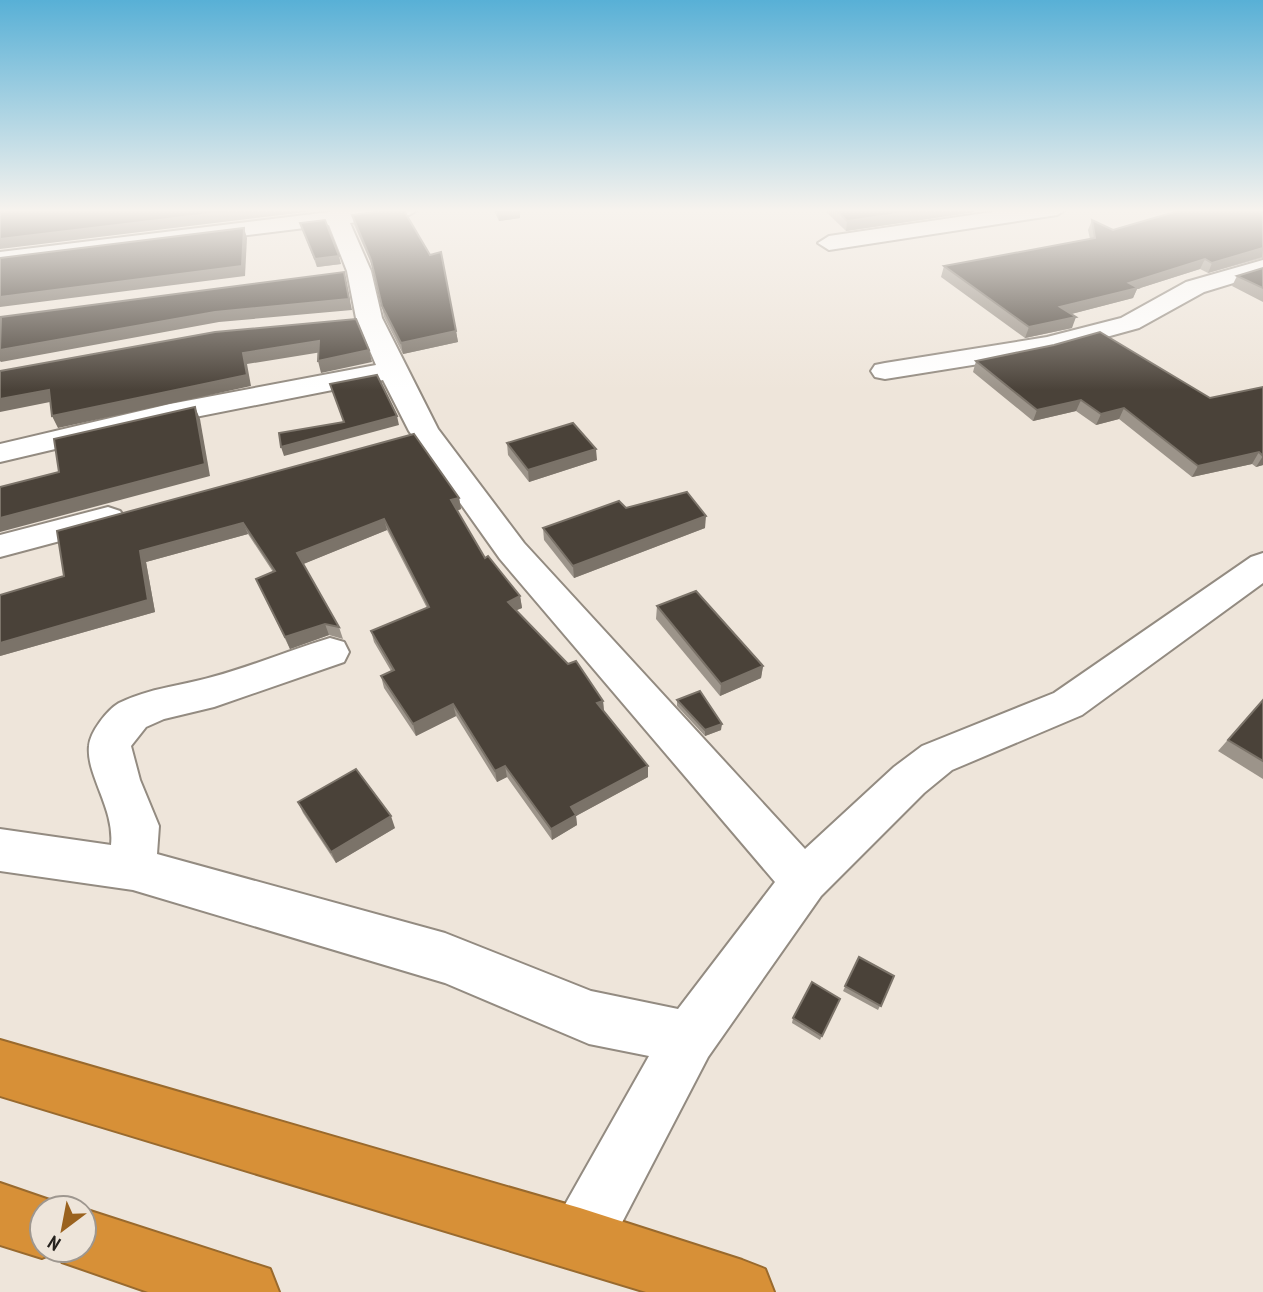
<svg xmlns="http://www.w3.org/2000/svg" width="1263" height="1292" font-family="'PT Sans Narrow',sans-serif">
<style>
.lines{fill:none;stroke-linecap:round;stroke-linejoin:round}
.minor-casing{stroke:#938b81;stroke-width:4}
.highway-casing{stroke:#996a2e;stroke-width:4}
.minor{fill:#fff;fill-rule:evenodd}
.highway{fill:#d79037;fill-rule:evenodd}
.wall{fill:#9c948a}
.shaded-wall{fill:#7b7369}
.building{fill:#4a4239;stroke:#7b7369;stroke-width:2}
</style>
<rect width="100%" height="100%" fill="#eee5da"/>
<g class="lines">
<defs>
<g id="minor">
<path d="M354,209H419L409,215L350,223L371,271L382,318L438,429L524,543L805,849L894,767L922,746L1054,693L1251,557L1263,553V583L1082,715L952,770L924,793L821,896L708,1057L602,1261L580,1270L558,1261L549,1239L558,1217L649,1056L589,1044L445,983L133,890L0,871V829L111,845C115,809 86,775 89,746C90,732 107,710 119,703C149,688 181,686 212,677C252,666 291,650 330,638L344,642L349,652L344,662L214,707L164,719L146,727L131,746L140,780L159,826L157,854L445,933L591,991L678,1009L775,882L500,559L409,431L383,380L170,422L0,462V444L170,404L376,365L356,318L347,271L329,225L0,266V252Z"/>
<polygon points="1012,209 1067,209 1057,215 829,250 818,243 829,236"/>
<polygon points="1263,260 1263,274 1204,292 1139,328 1048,353 885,379 875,377 871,371 875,365 885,363 1047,337 1121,318 1186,282"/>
<polygon points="108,507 120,511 125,518 120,525 0,557 0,535"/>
</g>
<g id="highway">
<polygon points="0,1040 580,1208 742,1260 765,1269 774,1292 646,1292 0,1096"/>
<polygon points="0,1183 64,1205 65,1208 42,1208 42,1250 84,1250 84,1209 270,1269 279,1292 148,1292 62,1262 58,1251 42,1258 0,1245"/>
</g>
</defs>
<!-- minor casing -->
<use href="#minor" class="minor-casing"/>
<!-- highway casing -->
<use href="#highway" class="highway-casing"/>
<!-- minor -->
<use href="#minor" class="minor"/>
<!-- highway -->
<use href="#highway" class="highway"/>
</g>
<!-- wall -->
<g class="wall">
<polygon points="493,209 520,209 520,218 499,221"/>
<polygon points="823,209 975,209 975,212 846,231"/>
<polygon points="1175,209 1263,209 1263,258 1208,273 1200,269 1137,289 1133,298 1071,314 1072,328 1025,338 941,277 944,266 1090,239 1088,230 1092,220 1113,230 1179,211"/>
<polygon points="352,215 456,331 458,342 403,354 384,317 374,270 354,225"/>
<polygon points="300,223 341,264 317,267"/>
<polygon points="1263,268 1263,302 1232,286 1237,276"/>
<polygon points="976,361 1210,398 1263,387 1263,465 1256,467 1252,464 1192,477 1119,419 1096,425 1076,411 1033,421 973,372"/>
<polygon points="507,443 597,460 529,482 508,455"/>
<polygon points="459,498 461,509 457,511 485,558 520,596 522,608 516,610 603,701 604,711 648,766 648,777 576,816 577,825 552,840 507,777 497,782 456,716 416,736 384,688 381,676 391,671 374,642 371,631 427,608 387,530 303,564 339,627 343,639 329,635 290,649 256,579 273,572 248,534 146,562 155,612 0,656 0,595 64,576 57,531"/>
<polygon points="626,508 705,528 574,578 544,540 543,528"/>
<polygon points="657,606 763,666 761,678 720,696 656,619"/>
<polygon points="677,700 721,730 705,736 677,706"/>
<polygon points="1263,700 1263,779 1218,751"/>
<polygon points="298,802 395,828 336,863 303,813"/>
<polygon points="859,957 894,976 878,1010 843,991"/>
<polygon points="840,999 820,1040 792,1023 793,1018"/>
</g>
<!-- shaded-wall -->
<g class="shaded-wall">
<polygon points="250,209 330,209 0,249 0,239"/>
<polygon points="520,209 520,218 499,221 498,213"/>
<polygon points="931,209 975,209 975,212 846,231 847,221"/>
<polygon points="244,228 247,238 245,276 0,307 0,297"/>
<polygon points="1263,248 1262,257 1208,273 1212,263"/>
<polygon points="339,256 341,264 317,267 315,259"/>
<polygon points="1205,259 1200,269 1137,289 1133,298 1056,318 1060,307 1129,283"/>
<polygon points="344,272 352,310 219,322 1,362 0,361 0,350"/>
<polygon points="1076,317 1072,328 1025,338 1029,327"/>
<polygon points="456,331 458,342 403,354 401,343"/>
<polygon points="319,341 322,352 247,364 251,386 58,428 52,416 243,353"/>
<polygon points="369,350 372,362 321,373 318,361"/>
<polygon points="49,390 55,401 0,412 0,399"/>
<polygon points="1081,400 1076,411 1033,421 1037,410"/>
<polygon points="195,407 200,419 210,476 0,532 0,518"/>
<polygon points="1124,408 1119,419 1096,425 1101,414"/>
<polygon points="397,416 399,425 284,456 281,447"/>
<polygon points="596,449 597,460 529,482 528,470"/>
<polygon points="1259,452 1252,464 1192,477 1198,466"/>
<polygon points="1263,456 1263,465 1256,467"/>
<polygon points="459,498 461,509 453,512 451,500"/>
<polygon points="706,516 705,528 574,578 573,566"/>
<polygon points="384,519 387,530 301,565 297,553"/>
<polygon points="243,523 248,534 146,562 155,612 0,656 0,643 140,551"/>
<polygon points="520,596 522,608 510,613 508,602"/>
<polygon points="325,624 329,635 290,649 285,637"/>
<polygon points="763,666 761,678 720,696 721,684"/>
<polygon points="603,701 604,712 597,703"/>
<polygon points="453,704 456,716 416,736 413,724"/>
<polygon points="722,724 721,730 705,736 705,730"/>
<polygon points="505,766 507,777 497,782 495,771"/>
<polygon points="648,766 648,777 576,816 577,825 552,840 551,829 571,807"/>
<polygon points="391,816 395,828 336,863 331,852"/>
</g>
<!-- building -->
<g class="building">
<polygon points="22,209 250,209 0,239 0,212"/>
<polygon points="395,209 403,209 430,255 441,252 456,331 401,343 382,306 371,260 352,215"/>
<polygon points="496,209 520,209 520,211 498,213"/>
<polygon points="835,209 931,209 847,221"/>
<polygon points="1185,209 1263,209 1263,248 1212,263 1205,259 1129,283 1138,288 1060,307 1076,317 1029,327 944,266 1095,238 1092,220 1113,230"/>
<polygon points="325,220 339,256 315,259 300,223"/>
<polygon points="244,228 242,266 0,297 0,258"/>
<polygon points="1263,268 1263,288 1237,276"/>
<polygon points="344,272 349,299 215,312 0,350 1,317"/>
<polygon points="356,319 369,350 318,361 319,341 243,353 247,375 52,416 49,390 0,399 0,371 215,332"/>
<polygon points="1100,332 1210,398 1263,387 1263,456 1259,452 1198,466 1124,408 1101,414 1081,400 1037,410 976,361 1054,345"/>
<polygon points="377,375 397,416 281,447 279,433 344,422 330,384"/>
<polygon points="195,407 205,464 0,518 0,487 59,472 54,439"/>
<polygon points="573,423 596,449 528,470 507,443"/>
<polygon points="414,434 459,498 451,500 485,558 488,556 520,596 508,602 568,664 576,661 603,701 597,703 648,766 571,807 576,815 551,829 505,766 495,771 453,704 413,724 381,676 394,670 371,631 429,607 384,519 297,553 339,627 325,624 285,637 256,579 275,571 243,523 140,551 148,600 0,643 0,595 64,576 57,531"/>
<polygon points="687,492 706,516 573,566 543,528 619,501 626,508"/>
<polygon points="696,591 763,666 721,684 657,606"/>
<polygon points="700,691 722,724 705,730 677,700"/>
<polygon points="1263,700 1263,761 1228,740"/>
<polygon points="356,769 391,816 331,852 298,802"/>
<polygon points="859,957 894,976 881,1006 845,986"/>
<polygon points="812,982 840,999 822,1036 793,1018"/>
</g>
<!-- sky -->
<linearGradient id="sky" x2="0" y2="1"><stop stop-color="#58b0d6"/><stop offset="0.54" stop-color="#f7f3ee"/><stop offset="1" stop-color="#f7f3ee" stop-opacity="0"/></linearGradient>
<rect width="1263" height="390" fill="url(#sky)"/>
<!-- north arrow -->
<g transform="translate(63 1229) rotate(212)"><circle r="33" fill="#eee5da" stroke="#9e978f" stroke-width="2"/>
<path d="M0-5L12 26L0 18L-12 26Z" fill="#9a621e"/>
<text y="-10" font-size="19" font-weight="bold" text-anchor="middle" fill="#25221e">N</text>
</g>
</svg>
